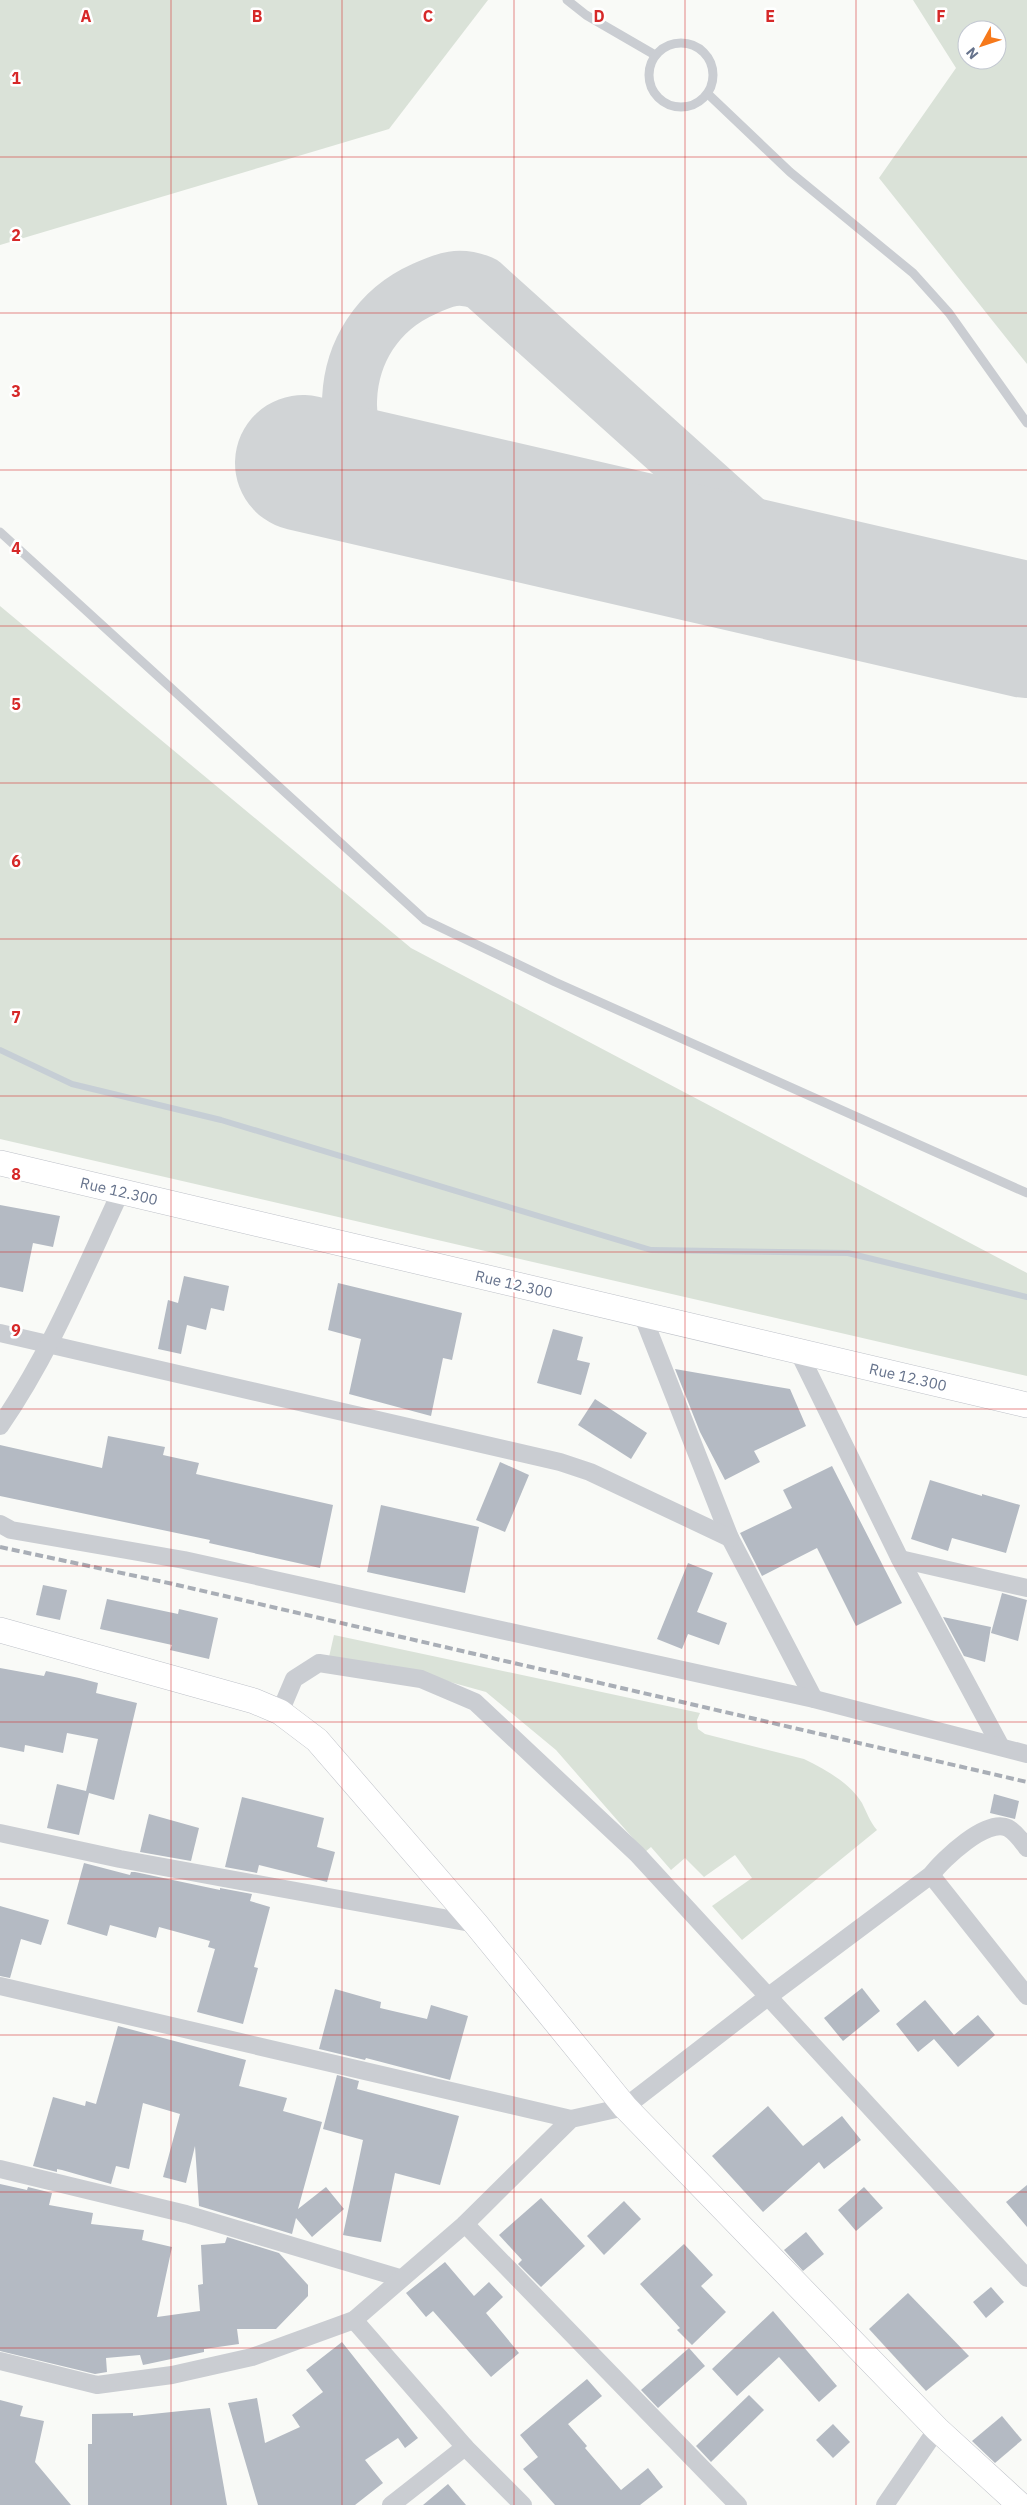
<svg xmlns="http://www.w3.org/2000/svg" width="1027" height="2505" font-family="'IBM Plex Sans',sans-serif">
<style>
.green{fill:#dae2d8;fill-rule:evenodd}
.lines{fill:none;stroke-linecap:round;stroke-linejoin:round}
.stream{stroke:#c6ced5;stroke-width:6}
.taxiway{stroke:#d1d4d6;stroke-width:55}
.runway{stroke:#d1d4d6;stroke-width:136}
.building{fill:#b4bac3}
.secondary-casing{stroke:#bec1c8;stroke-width:26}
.lane{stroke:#cacdd2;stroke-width:9}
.street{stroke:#cacdd2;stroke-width:18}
.secondary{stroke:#fff;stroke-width:25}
.rail{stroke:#a9aeb6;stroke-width:4;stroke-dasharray:8 4;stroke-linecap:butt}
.grid{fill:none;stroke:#d62828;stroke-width:1;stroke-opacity:0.55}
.labels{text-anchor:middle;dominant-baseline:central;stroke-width:5;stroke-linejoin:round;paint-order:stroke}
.street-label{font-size:15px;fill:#66738c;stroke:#fff}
.grid-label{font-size:16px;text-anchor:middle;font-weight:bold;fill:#d62828;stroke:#fff;stroke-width:5;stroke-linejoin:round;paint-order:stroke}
</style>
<rect width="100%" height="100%" fill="#f9faf7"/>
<!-- green -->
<g class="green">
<polygon points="0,0 488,0 389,129 0,245"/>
<path d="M913,0H1027V364L879,178L956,68ZM967,30H997V60H967Z"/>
<polygon points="0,606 411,948 1027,1273 1027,1376 0,1139"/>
<path d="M334,1635L700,1713L697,1720L698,1729L705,1734L804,1759C825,1769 850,1783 862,1803C867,1813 870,1822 877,1830L742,1940L712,1906L752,1878L735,1855L704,1877L685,1858L671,1870L651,1847L645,1852L556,1750L486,1692L389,1665L329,1657Z"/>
</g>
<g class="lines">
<!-- stream -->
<polyline class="stream" points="0,1050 72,1084 221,1120 651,1250 848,1253 1027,1297"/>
<!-- taxiway -->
<path class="taxiway" d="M564,523C556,523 548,523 541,524C529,527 517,535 505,537C494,539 479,539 467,538C447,537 427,527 411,517C325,462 329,331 424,289C446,279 459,274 482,283L781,552L802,570L832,585"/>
<!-- runway -->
<polyline class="runway" points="303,463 1027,630"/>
</g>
<!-- building -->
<g class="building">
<polygon points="0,1205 60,1216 53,1247 33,1243 23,1292 0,1287"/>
<polygon points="184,1276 229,1286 224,1311 211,1308 206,1330 187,1325 181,1354 158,1349 168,1300 178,1303"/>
<polygon points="338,1283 462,1313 452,1360 443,1358 431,1416 349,1394 361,1339 328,1330"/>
<polygon points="553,1329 583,1337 577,1360 590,1363 581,1395 537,1383"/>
<polygon points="675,1369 790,1389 806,1426 754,1451 760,1462 725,1480 700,1432"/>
<polygon points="595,1399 647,1433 631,1459 578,1425"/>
<polygon points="108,1436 165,1447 163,1455 199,1463 196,1474 333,1505 320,1568 209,1543 210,1540 0,1496 0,1445 102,1468"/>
<polygon points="500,1462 529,1475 505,1532 476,1520"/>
<polygon points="832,1466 902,1603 856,1626 817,1548 762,1576 740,1533 792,1508 783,1490"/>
<polygon points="930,1480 982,1496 982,1494 1020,1505 1006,1553 952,1538 948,1551 911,1539"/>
<polygon points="381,1505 479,1527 465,1593 367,1572"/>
<polygon points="688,1563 713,1573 697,1612 727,1623 719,1645 688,1634 682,1649 657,1639"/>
<polygon points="43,1585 67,1590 60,1620 36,1615"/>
<polygon points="1002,1593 1027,1600 1018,1641 991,1633"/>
<polygon points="107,1599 178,1614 179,1609 218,1618 209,1659 170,1650 172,1645 100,1629"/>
<polygon points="943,1617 991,1627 985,1662 964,1656"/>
<polygon points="0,1668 44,1676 46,1671 79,1678 98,1683 96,1693 137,1703 114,1800 89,1793 79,1835 47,1828 57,1784 86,1791 98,1739 67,1733 63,1753 25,1745 24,1752 0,1747"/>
<polygon points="994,1794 1019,1801 1015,1819 990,1813"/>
<polygon points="242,1797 324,1818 317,1847 335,1852 327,1882 259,1865 257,1873 225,1867"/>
<polygon points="149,1814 199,1828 191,1861 140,1852"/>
<polygon points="84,1863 130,1875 131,1872 135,1872 220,1890 220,1888 252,1894 250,1901 270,1907 254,1967 258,1968 243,2024 197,2012 215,1949 208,1947 210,1941 159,1927 156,1938 110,1925 107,1936 67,1924"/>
<polygon points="0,1906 49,1920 41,1945 21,1939 10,1978 0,1976"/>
<polygon points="862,1988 880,2011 843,2041 824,2018"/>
<polygon points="335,1989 381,2002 380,2008 427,2019 431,2005 468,2016 450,2080 366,2058 365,2060 319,2049"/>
<polygon points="925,2000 954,2035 978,2015 995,2035 958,2067 934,2039 918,2052 896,2024"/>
<polygon points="118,2026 246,2060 239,2086 287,2098 283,2111 322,2122 298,2209 326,2187 344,2209 312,2237 296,2218 292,2234 199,2206 195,2146 186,2183 163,2177 180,2114 143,2103 129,2169 116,2166 111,2184 62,2170 57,2169 57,2172 33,2166 53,2097 85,2106 86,2101 96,2104"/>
<polygon points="337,2075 359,2081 357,2089 459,2116 440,2185 395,2173 381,2242 343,2235 363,2140 323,2129"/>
<polygon points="768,2106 803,2146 842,2116 861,2140 824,2169 819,2162 763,2212 712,2156"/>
<polygon points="0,2184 27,2190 28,2187 52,2193 49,2205 93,2213 91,2224 144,2230 142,2240 172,2247 157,2317 200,2311 198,2285 203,2284 201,2245 225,2243 227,2237 279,2253 308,2285 308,2296 276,2329 237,2329 239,2344 204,2349 204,2352 143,2365 140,2355 106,2358 107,2372 95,2374 0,2351"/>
<polygon points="1027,2185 1027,2227 1006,2202"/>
<polygon points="864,2187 883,2208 856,2231 838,2210"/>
<polygon points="541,2198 585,2246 541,2287 518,2264 522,2260 499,2235"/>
<polygon points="624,2201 641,2219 604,2255 587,2236"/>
<polygon points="806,2232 824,2254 803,2271 784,2250"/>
<polygon points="684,2244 713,2275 701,2286 726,2312 692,2345 677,2330 680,2328 640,2284"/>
<polygon points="445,2262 474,2296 489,2282 503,2297 486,2313 519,2353 491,2377 433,2311 426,2317 406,2293"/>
<polygon points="991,2287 1004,2302 986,2318 973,2302"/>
<polygon points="908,2293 969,2356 926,2391 869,2329"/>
<polygon points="773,2311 837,2386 819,2402 779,2357 737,2396 712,2369"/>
<polygon points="342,2342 418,2438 405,2448 398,2438 365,2460 383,2483 355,2505 258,2505 228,2403 257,2398 265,2443 300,2427 292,2415 323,2392 306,2370"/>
<polygon points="689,2348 705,2366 658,2408 641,2390"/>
<polygon points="587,2379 602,2396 568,2424 587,2446 585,2448 621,2490 648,2468 663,2487 640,2505 555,2505 523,2469 538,2457 520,2435"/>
<polygon points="749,2395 764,2410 711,2462 696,2446"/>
<polygon points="0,2400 23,2406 20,2416 44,2421 35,2462 71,2505 0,2505"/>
<polygon points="210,2408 227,2505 88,2505 88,2444 92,2444 92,2414 133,2413 133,2416"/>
<polygon points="1002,2416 1022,2440 995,2463 972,2441"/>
<polygon points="833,2424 850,2442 833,2458 816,2440"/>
<polygon points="448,2484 466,2505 423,2505"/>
</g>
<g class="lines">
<defs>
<g id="secondary">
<polyline points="0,1163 1027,1405"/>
<polyline points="0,1630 254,1701 280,1712 317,1740 476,1924 625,2107 937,2429 1020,2505"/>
</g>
</defs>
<!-- secondary casing -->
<use href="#secondary" class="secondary-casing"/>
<!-- lane -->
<g class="lane">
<polyline points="567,0 586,15 655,55"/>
<circle cx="681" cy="75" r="32"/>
<polyline points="708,94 790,172 913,273 949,313 1027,423"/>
<polyline points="0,532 425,920 555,982 1027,1193"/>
</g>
<!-- street -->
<g class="street">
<polyline points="642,1314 730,1538 814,1699"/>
<polyline points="0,1333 560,1462 590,1472 730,1538"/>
<polyline points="798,1351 900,1559 1001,1747"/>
<path d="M0,1426C50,1354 84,1270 121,1191"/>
<polyline points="0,1524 11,1530 184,1560 814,1699 1027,1754"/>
<polyline points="900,1559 1027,1588"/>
<polyline points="280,1712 294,1679 319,1663 421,1679 475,1702 637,1854 1027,2278"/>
<polyline points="0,1833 120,1859 476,1924"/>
<polyline points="931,1875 1027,1996"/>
<polyline points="0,1986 571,2119"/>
<polyline points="0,2169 186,2214 400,2278"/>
<polyline points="465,2224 738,2505"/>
<polyline points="354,2320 465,2447 523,2505"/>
<path d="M0,2361L97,2385L172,2375L252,2357L354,2320L465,2224L571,2119L625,2107L769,1996L931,1875C943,1859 987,1817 1008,1828C1015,1832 1022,1841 1027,1848"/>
<polyline points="391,2505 465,2447"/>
<polyline points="885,2505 937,2429"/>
</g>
<!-- secondary -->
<use href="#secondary" class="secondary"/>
<!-- rail -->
<polyline class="rail" points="0,1547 173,1584 1027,1782"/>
</g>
<!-- grid -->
<path class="grid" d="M171,0V2505M342,0V2505M514,0V2505M685,0V2505M856,0V2505M0,157H1027M0,313H1027M0,470H1027M0,626H1027M0,783H1027M0,939H1027M0,1096H1027M0,1252H1027M0,1409H1027M0,1566H1027M0,1722H1027M0,1879H1027M0,2035H1027M0,2192H1027M0,2348H1027"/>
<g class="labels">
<!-- street labels -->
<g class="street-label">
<text transform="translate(119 1191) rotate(13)">Rue 12.300</text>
<text transform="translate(514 1284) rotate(13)">Rue 12.300</text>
<text transform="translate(908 1377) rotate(13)">Rue 12.300</text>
</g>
</g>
<g class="grid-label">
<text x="86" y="22">A</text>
<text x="257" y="22">B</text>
<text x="428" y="22">C</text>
<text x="599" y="22">D</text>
<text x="770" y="22">E</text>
<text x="941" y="22">F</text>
<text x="16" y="84">1</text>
<text x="16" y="241">2</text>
<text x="16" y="397">3</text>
<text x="16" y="554">4</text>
<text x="16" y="710">5</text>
<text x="16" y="867">6</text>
<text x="16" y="1023">7</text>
<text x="16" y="1180">8</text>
<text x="16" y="1336">9</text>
</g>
<!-- north arrow -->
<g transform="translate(982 45) rotate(230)"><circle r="24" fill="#ffffff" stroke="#c2c7d1"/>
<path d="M0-4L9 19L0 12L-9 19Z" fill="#f6791b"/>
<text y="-8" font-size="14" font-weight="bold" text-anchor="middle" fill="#66738c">N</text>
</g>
</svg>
